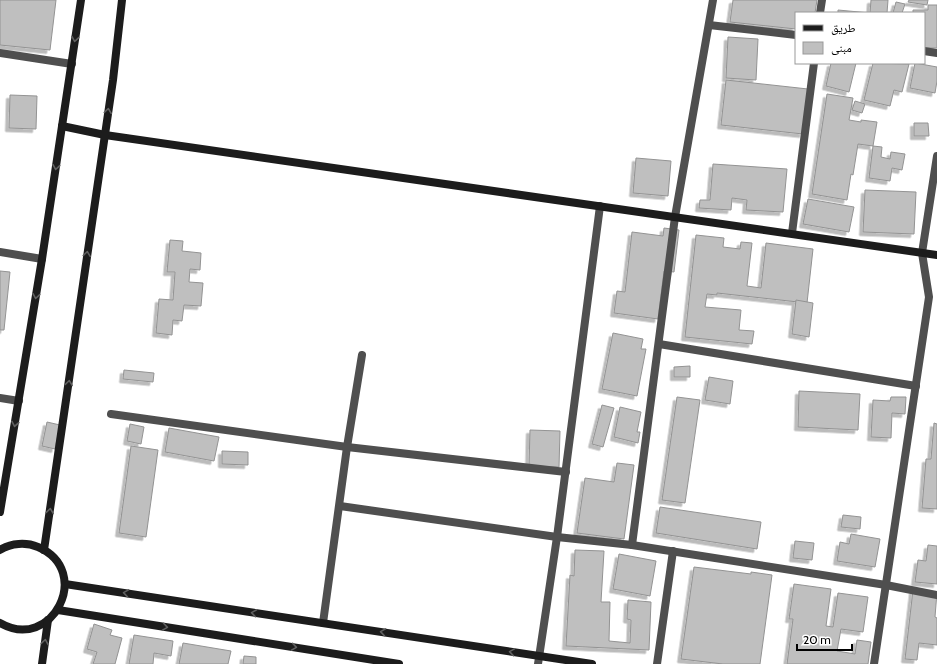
<svg xmlns="http://www.w3.org/2000/svg" width="937" height="664" font-family="Cabin,'Noto Naskh Arabic',sans-serif">
<style>
.building{fill:#bfbfbf;stroke:#939393;filter:url(#shadow)}
.lines{fill:none;stroke-linecap:round;stroke-linejoin:round}
.street{stroke:#4f4f4f;stroke-width:8}
.secondary{stroke:#1c1c1c;stroke-width:8}
.oneway{stroke:#606060}
</style>
<defs>
<filter id="shadow"><feDropShadow dx="-3.5" dy="3.5" stdDeviation="0" flood-color="#0004"/></filter>
</defs>
<rect width="100%" height="100%" fill="#fff"/>
<!-- building -->
<g class="building">
<polygon points="0,0 56,0 50,50 0,45"/>
<polygon points="733,0 817,0 815,13 796,13 796,29 730,22"/>
<polygon points="871,0 888,0 887,13 838,13 838,10 870,13"/>
<polygon points="909,0 928,0 927,5 908,2"/>
<polygon points="896,2 905,4 902,13 893,13"/>
<polygon points="928,5 937,5 937,48 924,48 924,13 913,13 913,10 928,10"/>
<polygon points="728,37 758,39 756,80 726,78"/>
<polygon points="831,63 856,63 849,92 826,86"/>
<polygon points="873,63 909,64 902,92 894,90 890,106 864,100"/>
<polygon points="915,63 937,67 937,81 935,93 910,88"/>
<polygon points="726,80 808,89 803,134 721,125"/>
<polygon points="827,94 853,98 849,120 861,122 861,120 877,122 873,146 858,144 853,175 851,174 847,200 812,194"/>
<polygon points="10,95 37,96 36,129 9,128"/>
<polygon points="855,101 865,104 862,113 852,110"/>
<polygon points="914,123 928,123 929,136 914,136"/>
<polygon points="873,146 882,147 881,157 890,159 891,152 905,154 902,170 892,168 890,181 869,178"/>
<polygon points="636,158 671,161 668,196 633,193"/>
<polygon points="713,164 787,169 783,212 746,210 747,200 732,198 731,210 699,208 700,200 710,200"/>
<polygon points="865,190 916,192 914,234 863,232"/>
<polygon points="808,199 854,207 849,232 803,224"/>
<polygon points="664,228 679,230 674,272 664,271 658,319 614,313 617,291 625,292 632,232 663,236"/>
<polygon points="696,235 724,238 723,247 740,249 741,242 752,243 747,286 761,288 766,243 813,249 807,303 717,293 717,295 707,294 705,307 741,310 739,330 754,331 752,344 685,337"/>
<polygon points="170,240 183,241 182,251 201,253 200,270 190,269 189,282 203,283 201,306 184,305 182,321 173,320 172,335 156,333 159,299 173,300 175,272 167,272"/>
<polygon points="0,271 10,272 4,330 0,330"/>
<polygon points="796,300 813,303 809,337 792,334"/>
<polygon points="613,333 643,339 641,349 646,349 637,396 602,389"/>
<polygon points="690,366 690,377 674,377 674,367"/>
<polygon points="124,370 154,373 153,382 123,379"/>
<polygon points="709,377 733,381 730,404 705,400"/>
<polygon points="799,391 860,394 858,430 798,427"/>
<polygon points="677,397 700,400 685,503 662,500"/>
<polygon points="891,397 906,397 905,414 892,413 891,438 871,437 873,400 890,401"/>
<polygon points="602,405 614,408 603,447 592,444"/>
<polygon points="620,407 641,412 637,432 640,432 638,443 614,437"/>
<polygon points="47,422 60,425 55,449 42,446"/>
<polygon points="934,423 937,424 937,509 922,508 926,459 931,459"/>
<polygon points="130,424 144,427 141,444 127,441"/>
<polygon points="169,428 219,437 214,461 165,452"/>
<polygon points="530,430 560,431 559,467 529,466"/>
<polygon points="131,446 158,450 146,537 119,533"/>
<polygon points="222,451 248,452 248,465 222,464"/>
<polygon points="617,463 634,465 624,539 577,533 585,478 614,482"/>
<polygon points="660,507 761,522 757,549 656,533"/>
<polygon points="843,515 861,517 860,529 841,527"/>
<polygon points="851,534 880,539 875,567 837,561 840,542 849,544"/>
<polygon points="795,541 814,543 812,560 793,558"/>
<polygon points="928,545 937,546 937,584 915,582 918,560 926,561"/>
<polygon points="575,550 604,551 601,602 610,602 609,641 630,643 631,620 627,619 628,600 651,602 649,650 566,646 570,575 574,576"/>
<polygon points="619,554 656,561 650,596 613,589"/>
<polygon points="694,567 751,574 751,572 772,575 760,664 723,664 681,659"/>
<polygon points="794,584 831,589 826,626 833,627 838,593 868,597 863,632 841,629 837,651 855,654 857,640 871,642 868,664 787,664 793,619 789,619"/>
<polygon points="913,590 937,592 935,617 937,618 937,645 919,643 917,660 905,659"/>
<polygon points="94,624 112,630 110,635 122,638 115,664 93,664 97,652 87,649"/>
<polygon points="134,635 173,641 171,656 154,653 153,664 129,664"/>
<polygon points="183,643 231,651 228,664 179,664"/>
<polygon points="244,656 256,657 256,664 243,664"/>
</g>
<g class="lines">
<!-- street -->
<g class="street">
<polyline points="820,13 822,0"/>
<polyline points="709,25 796,35"/>
<polyline points="924,51 937,53"/>
<polyline points="0,53 72,64"/>
<polyline points="792,233 814,63"/>
<polyline points="0,252 42,259"/>
<polyline points="659,344 916,386"/>
<polyline points="0,398 19,401"/>
<polyline points="111,414 347,447 566,472"/>
<polyline points="340,506 557,537 632,545 886,585 937,595"/>
<polyline points="632,545 675,217 713,0"/>
<polyline points="323,623 347,447 362,355"/>
<polyline points="538,664 557,537 600,206"/>
<polyline points="657,664 673,551"/>
<polyline points="874,664 929,297 922,253 937,156"/>
</g>
<!-- secondary -->
<g class="secondary">
<polyline points="62,126 105,135 937,255"/>
<polyline points="0,512 42,259 81,0"/>
<path d="M0,550C11,543 26,542 38,547C94,571 52,653 0,623"/>
<polyline points="44,550 113,80 122,0"/>
<polyline points="65,584 592,664"/>
<polyline points="58,610 399,664"/>
<polyline points="42,664 48,620"/>
</g>
</g>
<!-- one-way arrows -->
<defs><path id="oneway-chevron" d="M-2-3.5L2.5 0L-2 3.5" fill="none" stroke-width="1.6" stroke-linecap="round" stroke-linejoin="round"/></defs>
<g class="oneway">
<use href="#oneway-chevron" transform="translate(75 39) rotate(99)"/>
<use href="#oneway-chevron" transform="translate(108 111) rotate(-82)"/>
<use href="#oneway-chevron" transform="translate(56 167) rotate(99)"/>
<use href="#oneway-chevron" transform="translate(87 254) rotate(-82)"/>
<use href="#oneway-chevron" transform="translate(36 296) rotate(99)"/>
<use href="#oneway-chevron" transform="translate(69 383) rotate(-82)"/>
<use href="#oneway-chevron" transform="translate(15 424) rotate(100)"/>
<use href="#oneway-chevron" transform="translate(50 511) rotate(-82)"/>
<use href="#oneway-chevron" transform="translate(126 593) rotate(-171)"/>
<use href="#oneway-chevron" transform="translate(254 613) rotate(-171)"/>
<use href="#oneway-chevron" transform="translate(165 627) rotate(9)"/>
<use href="#oneway-chevron" transform="translate(383 632) rotate(-171)"/>
<use href="#oneway-chevron" transform="translate(45 642) rotate(-81)"/>
<use href="#oneway-chevron" transform="translate(294 647) rotate(9)"/>
<use href="#oneway-chevron" transform="translate(512 652) rotate(-171)"/>
</g>
<!-- legend -->
<rect x="795" y="12" width="130" height="52" fill="#ffffff" stroke="#999999"/>
<rect x="803" y="25" width="20" height="6" fill="#1c1c1c" stroke="#999999"/>
<text x="831" y="32" font-size="12" fill="#000000">طريق</text>
<rect x="803" y="42" width="20" height="12" fill="#bfbfbf" stroke="#999999"/>
<text x="831" y="52" font-size="12" fill="#000000">مبنى</text>
<!-- scale -->
<path d="M797 644v6h55v-6" fill="none" stroke="#000000" stroke-width="2"/>
<text x="803" y="644" font-size="12" fill="#000000" stroke="#ffffff" stroke-width="3" paint-order="stroke">20 m</text>
</svg>
